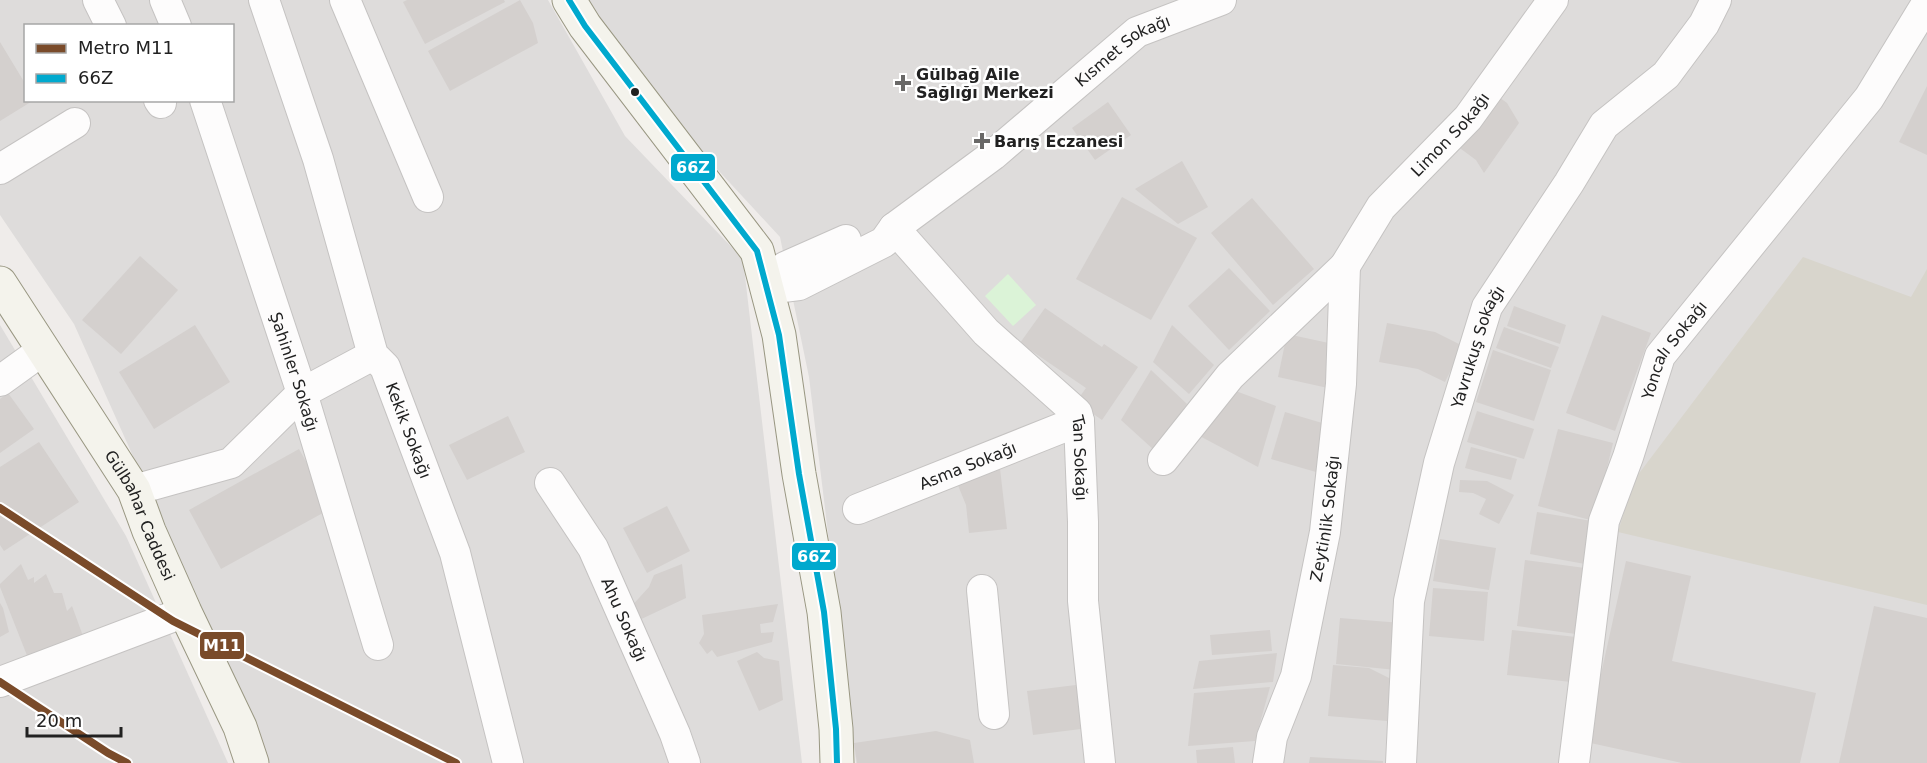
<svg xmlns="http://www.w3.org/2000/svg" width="1927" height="763" font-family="'DejaVu Sans',sans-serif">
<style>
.residential{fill:#dedcdb;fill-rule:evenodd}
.construction{fill:#d8d5cc}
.park{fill:#dbf3d7}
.building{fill:#d4d0ce}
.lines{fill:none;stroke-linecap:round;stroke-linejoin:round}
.street-casing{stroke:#c5c3c2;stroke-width:32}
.secondary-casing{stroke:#999782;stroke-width:35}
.street{stroke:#fdfcfc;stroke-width:30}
.secondary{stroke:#f4f3ec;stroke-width:33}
.bus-1-casing{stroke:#fff;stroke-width:10}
.bus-1{stroke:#00a9ce;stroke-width:6}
.metro-1-casing{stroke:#fff;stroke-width:12}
.metro-1{stroke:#7a4b2a;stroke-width:8}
.poi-dot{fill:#696867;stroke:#fff;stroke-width:2}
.bus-dot{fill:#212121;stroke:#fff;stroke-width:2}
.labels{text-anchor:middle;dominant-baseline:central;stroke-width:5;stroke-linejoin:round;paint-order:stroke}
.street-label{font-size:16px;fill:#212121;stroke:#fff}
.poi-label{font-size:16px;font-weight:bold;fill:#212121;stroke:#fff;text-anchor:start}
.line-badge{stroke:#fff;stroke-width:2}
.badge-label{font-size:16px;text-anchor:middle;font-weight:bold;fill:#fff}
</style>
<rect width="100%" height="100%" fill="#efecea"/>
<!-- residential -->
<g class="residential">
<path d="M0,0H548L625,136L743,259L802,763H265L174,548L74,324L0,215ZM26,26H232V100H26Z"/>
<polygon points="588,0 1927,0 1927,763 856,763 809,377 780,237 620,64"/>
<polygon points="0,325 126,536 228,763 0,763"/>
</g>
<!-- construction -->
<polygon class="construction" points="1803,257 1911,297 1927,269 1927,605 1618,532 1634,480"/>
<!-- park -->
<polygon class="park" points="1008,274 1036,305 1013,326 985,296"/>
<!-- building -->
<g class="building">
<polygon points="407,0 504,0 505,2 425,44 403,2"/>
<polygon points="520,0 533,23 538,43 450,91 428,51"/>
<polygon points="0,42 26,85 26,100 34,100 0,121"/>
<polygon points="1927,86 1927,155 1899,142"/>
<polygon points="1492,92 1507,103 1519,123 1484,173 1476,160 1453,143"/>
<polygon points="1108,102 1131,135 1095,160 1072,128"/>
<polygon points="1182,161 1208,207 1178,224 1135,189"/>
<polygon points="1122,197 1197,238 1151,320 1076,279"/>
<polygon points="1252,198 1314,269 1273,305 1211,233"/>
<polygon points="140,256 178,290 121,354 82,320"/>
<polygon points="1229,268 1270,311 1229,350 1188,306"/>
<polygon points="1514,306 1566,325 1560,344 1507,326"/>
<polygon points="1045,308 1102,347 1104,344 1138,367 1102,420 1076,402 1086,388 1020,343"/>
<polygon points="1602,315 1651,333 1615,431 1566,413"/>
<polygon points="1387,323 1435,332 1463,346 1445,382 1418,369 1379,362"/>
<polygon points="195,325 230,382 154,429 119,372"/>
<polygon points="1172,325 1214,365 1189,394 1153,362"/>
<polygon points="1504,327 1559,347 1551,368 1496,348"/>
<polygon points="1287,334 1338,345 1328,388 1278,377"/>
<polygon points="1493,350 1551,370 1534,421 1476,402"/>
<polygon points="1151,370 1187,404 1154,450 1121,420"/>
<polygon points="1225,387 1276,406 1258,467 1194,433"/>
<polygon points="8,393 34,429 0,453 0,399"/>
<polygon points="1477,411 1534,429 1524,459 1467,442"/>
<polygon points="1285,412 1329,425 1316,472 1271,459"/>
<polygon points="508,416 525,452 467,480 449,445"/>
<polygon points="1558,429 1613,443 1594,521 1538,506"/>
<polygon points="39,442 79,502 4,551 0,545 0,467"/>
<polygon points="1471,447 1517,459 1511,480 1465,468"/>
<polygon points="299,449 332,508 221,569 189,510"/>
<polygon points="999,460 1007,529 969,533 966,505 955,478"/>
<polygon points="1460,480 1487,481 1514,495 1499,524 1479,514 1486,499 1473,493 1459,492"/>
<polygon points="667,506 690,551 647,573 623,528"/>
<polygon points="1537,512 1592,521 1585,564 1530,554"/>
<polygon points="1440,539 1496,548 1489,590 1433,581"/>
<polygon points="1525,560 1585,568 1576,634 1517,626"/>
<polygon points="1626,561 1691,576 1672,661 1816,693 1800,763 1682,763 1586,742"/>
<polygon points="21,564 28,580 34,577 34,583 46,574 54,593 62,593 67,611 72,606 83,636 28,658 0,587 0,584"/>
<polygon points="682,564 686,598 635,622 629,609 649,587 654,575"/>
<polygon points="1433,588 1488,592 1484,641 1429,636"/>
<polygon points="0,603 3,608 9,632 0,637"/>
<polygon points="778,604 773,622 760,624 761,633 774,632 772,642 717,657 712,650 707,654 699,643 704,634 702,615"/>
<polygon points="1874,606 1927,618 1927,763 1839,763"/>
<polygon points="1340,618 1401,623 1396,670 1336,664"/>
<polygon points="1270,630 1272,651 1212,655 1210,635"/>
<polygon points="1512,630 1576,637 1571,682 1507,675"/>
<polygon points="757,652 764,658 779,661 783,700 759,711 737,661"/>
<polygon points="1277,653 1273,682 1193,689 1199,661"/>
<polygon points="1333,665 1369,668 1391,679 1387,721 1328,716"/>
<polygon points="1084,684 1089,728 1033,735 1027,691"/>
<polygon points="1270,687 1255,741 1188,746 1194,693"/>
<polygon points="936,731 970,740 974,763 857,763 854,743"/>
<polygon points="1233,747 1235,763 1197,763 1196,750"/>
<polygon points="1310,757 1383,761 1383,763 1309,763"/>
</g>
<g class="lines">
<defs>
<g id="street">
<polyline points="98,0 111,26"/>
<polyline points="165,0 176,26"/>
<path id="s1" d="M264,0L318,159L373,355L385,367L455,553L508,763"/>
<polyline points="345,0 428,197"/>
<polyline points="159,100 161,103"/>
<path id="s2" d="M205,100L302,393L378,645"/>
<polyline points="0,169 75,123"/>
<path id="s3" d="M894,228L986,332L1077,413L1079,421L1083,522V601L1100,763"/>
<path id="s4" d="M767,289L799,285L884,242L894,228L993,155L1137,32L1221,0"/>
<polyline points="767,289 785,267 846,240"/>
<polyline points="0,381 43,350"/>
<path id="s5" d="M1163,460L1230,376L1345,266L1381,207L1468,118L1553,0"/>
<path id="s6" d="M550,483L593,548L675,734L685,763"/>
<polyline points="134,490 231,463 302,393 373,355"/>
<path id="s7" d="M858,509L1079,421"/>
<polyline points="982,590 994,714"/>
<polyline points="0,682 185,612"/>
<path id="s8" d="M1268,763L1272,737L1296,676L1325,532L1341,384L1345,266"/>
<path id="s9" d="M1401,763L1409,601L1439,463L1487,307L1569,183L1604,125L1666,75L1704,24L1716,0"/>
<path id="s10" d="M1574,763L1604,521L1628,457L1660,356L1869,98L1927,3"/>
</g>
<g id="secondary">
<polyline points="569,0 585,26 757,251 779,335 799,474 824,612 836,729 837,763"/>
<path id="s11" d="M0,283L134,490L149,531L185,612L240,727L252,763"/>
</g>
</defs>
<!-- street casing -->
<use href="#street" class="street-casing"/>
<!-- secondary casing -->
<use href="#secondary" class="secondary-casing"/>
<!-- street -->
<use href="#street" class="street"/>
<!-- secondary -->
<use href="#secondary" class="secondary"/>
<defs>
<polyline id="bus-1" points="569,0 585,26 757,251 779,335 799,474 824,612 836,729 837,763"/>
</defs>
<!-- bus-1 casing -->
<use href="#bus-1" class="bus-1-casing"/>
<!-- bus-1 -->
<use href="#bus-1" class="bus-1"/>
<defs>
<g id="metro-1">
<polyline points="0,508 173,621 456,763"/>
<polyline points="0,682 108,753 127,763"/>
</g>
</defs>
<!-- metro-1 casing -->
<use href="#metro-1" class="metro-1-casing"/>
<!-- metro-1 -->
<use href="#metro-1" class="metro-1"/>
</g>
<!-- markers -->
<g class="poi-dot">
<path d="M900 74h6v6h6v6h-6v6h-6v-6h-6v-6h6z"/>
<path d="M979 132h6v6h6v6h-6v6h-6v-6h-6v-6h6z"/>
</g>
<circle class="bus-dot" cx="635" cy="92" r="5"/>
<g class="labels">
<!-- street labels -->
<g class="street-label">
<text stroke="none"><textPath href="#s4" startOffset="435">Kısmet Sokağı</textPath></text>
<text stroke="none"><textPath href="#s5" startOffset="436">Limon Sokağı</textPath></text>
<text stroke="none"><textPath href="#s9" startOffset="426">Yavrukuş Sokağı</textPath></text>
<text stroke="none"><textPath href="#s10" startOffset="430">Yoncalı Sokağı</textPath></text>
<text stroke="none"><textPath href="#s2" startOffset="286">Şahinler Sokağı</textPath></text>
<text stroke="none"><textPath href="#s1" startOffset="456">Kekik Sokağı</textPath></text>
<text stroke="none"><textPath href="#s3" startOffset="306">Tan Sokağı</textPath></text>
<text stroke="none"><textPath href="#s7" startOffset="118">Asma Sokağı</textPath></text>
<text stroke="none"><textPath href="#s11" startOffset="272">Gülbahar Caddesi</textPath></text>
<text stroke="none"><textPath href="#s8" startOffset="252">Zeytinlik Sokağı</textPath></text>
<text stroke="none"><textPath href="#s6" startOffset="156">Ahu Sokağı</textPath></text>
</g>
<!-- poi labels -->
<g class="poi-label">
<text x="916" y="74">Gülbağ Aile<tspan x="916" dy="18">Sağlığı Merkezi</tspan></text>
<text x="994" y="141">Barış Eczanesi</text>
</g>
</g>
<g class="line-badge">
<rect x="670" y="153" width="46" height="29" rx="6" fill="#00a9ce"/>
<rect x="791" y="542" width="46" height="29" rx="6" fill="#00a9ce"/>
<rect x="199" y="631" width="46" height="29" rx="6" fill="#7a4b2a"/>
</g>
<g class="badge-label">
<text x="693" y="173">66Z</text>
<text x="814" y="562">66Z</text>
<text x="222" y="651">M11</text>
</g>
<!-- legend -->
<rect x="24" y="24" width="210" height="78" fill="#ffffff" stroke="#a6a6a6" stroke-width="1.5"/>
<rect x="36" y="44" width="30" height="9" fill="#7a4b2a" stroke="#a6a6a6" stroke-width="1.5"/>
<text x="78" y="54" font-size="18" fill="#212121">Metro M11</text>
<rect x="36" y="74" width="30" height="9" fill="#00a9ce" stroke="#a6a6a6" stroke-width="1.5"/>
<text x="78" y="84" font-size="18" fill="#212121">66Z</text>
<!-- scale -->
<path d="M27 727v9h94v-9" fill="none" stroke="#212121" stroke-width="3"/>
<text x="36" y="727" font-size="18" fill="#212121" stroke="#ffffff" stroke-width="4.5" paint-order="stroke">20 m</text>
</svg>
